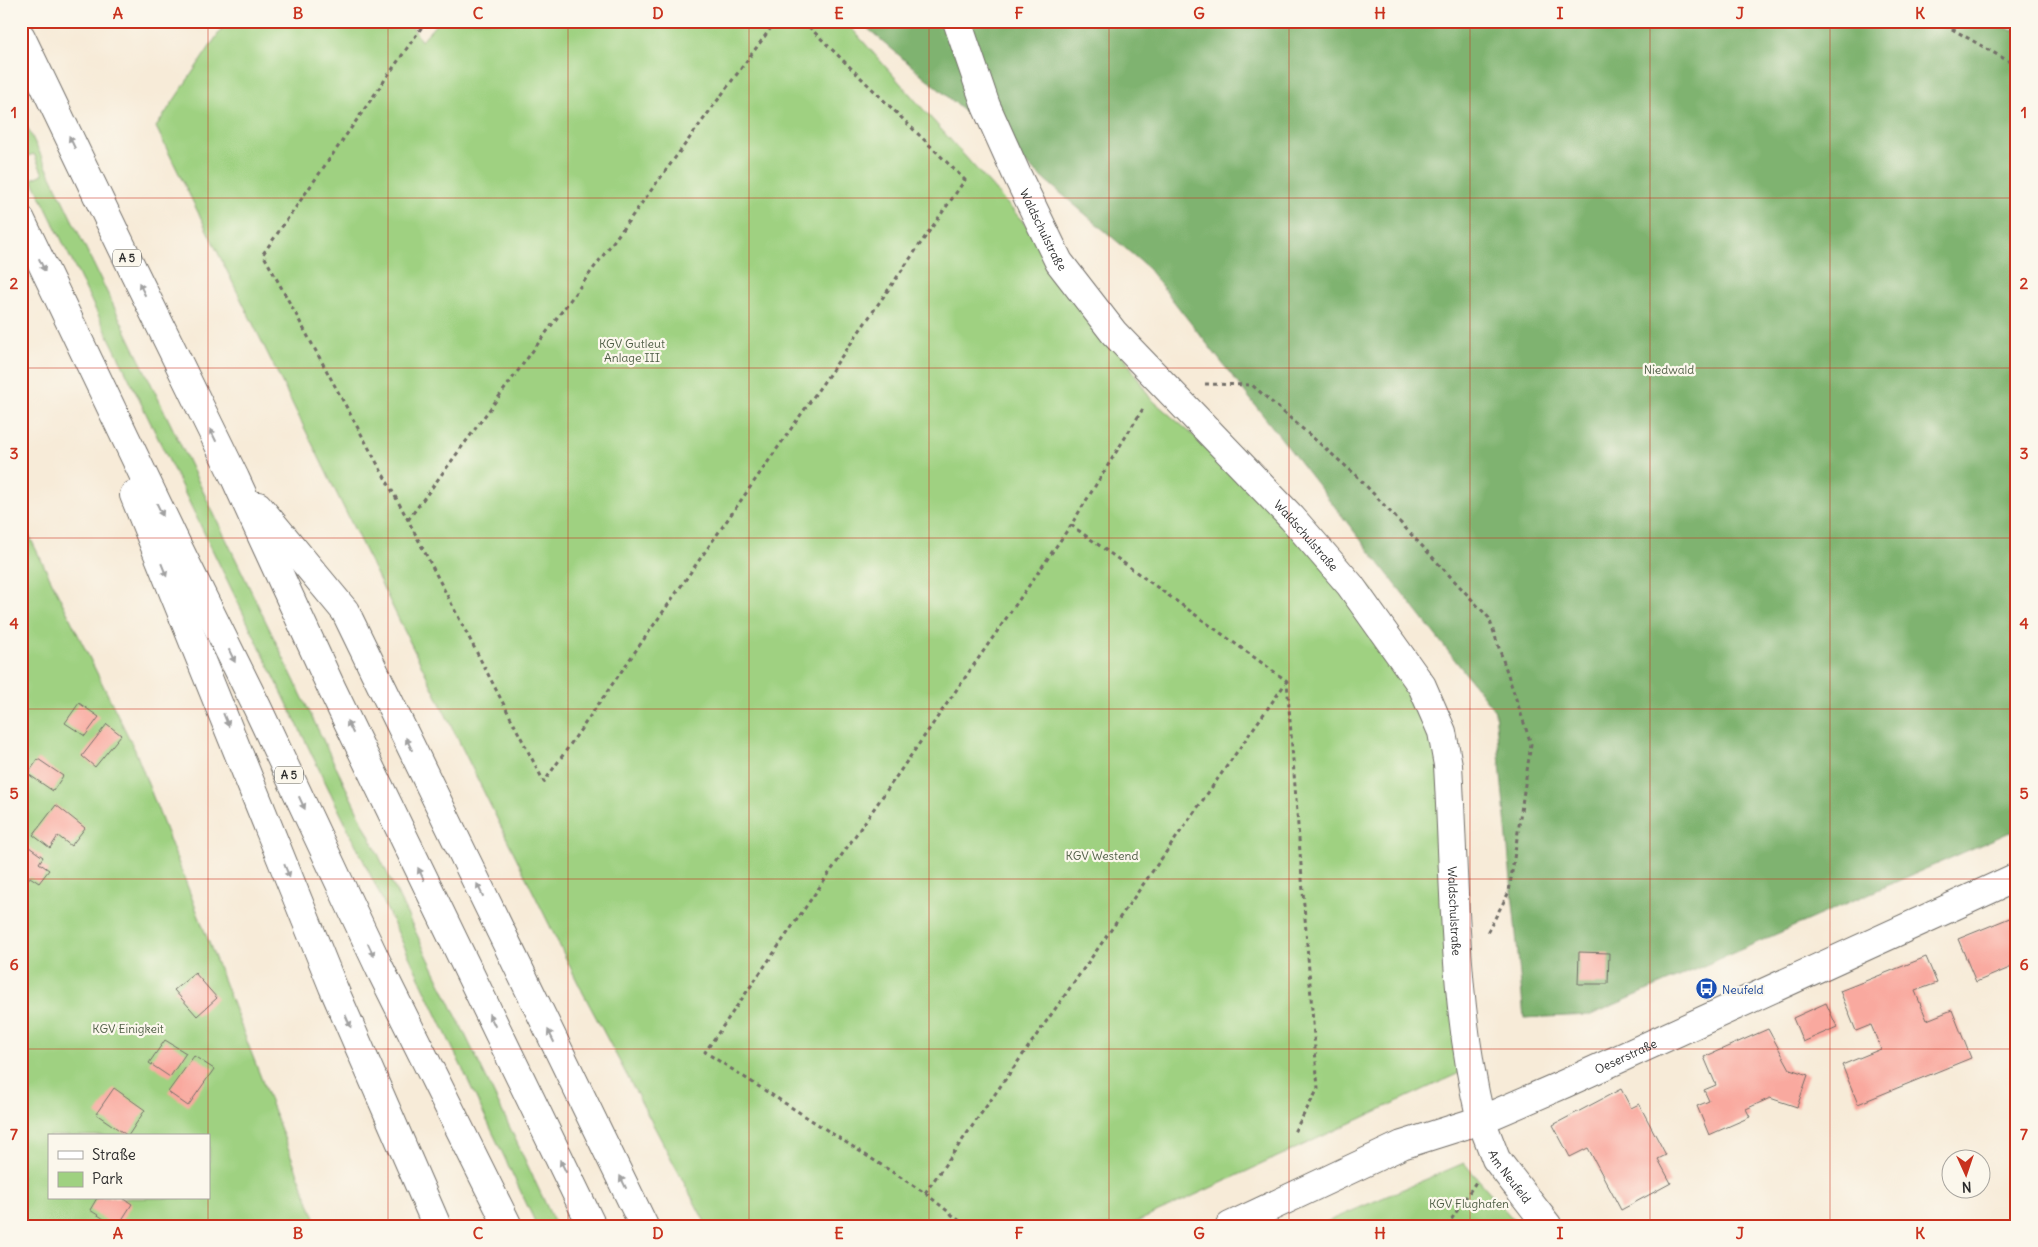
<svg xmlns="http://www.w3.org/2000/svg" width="2038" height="1247" font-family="Delius,sans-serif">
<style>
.green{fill:#9fd181;stroke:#657e56;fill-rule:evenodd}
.forest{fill:#7fb36f;stroke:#556f4d}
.building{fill:#f9a99f}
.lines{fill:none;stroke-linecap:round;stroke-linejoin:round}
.minor-casing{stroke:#726e68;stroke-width:30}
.tertiary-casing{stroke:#726e68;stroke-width:30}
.motorway-casing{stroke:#726e68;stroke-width:30}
.path{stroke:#726e68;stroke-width:3;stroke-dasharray:4 4;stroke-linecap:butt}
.minor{stroke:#fff;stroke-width:28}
.tertiary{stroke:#fff;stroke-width:28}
.motorway{stroke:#fff;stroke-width:28}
.oneway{fill:#a0a0a0}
.grid{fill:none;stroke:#c8321e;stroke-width:1;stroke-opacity:0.55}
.labels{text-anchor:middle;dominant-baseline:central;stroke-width:4.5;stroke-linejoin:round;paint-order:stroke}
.shield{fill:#fbf7ec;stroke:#696865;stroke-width:1}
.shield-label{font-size:11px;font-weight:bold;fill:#2b2b2b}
.street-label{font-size:12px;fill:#2b2b2b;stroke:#fbf7ec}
.park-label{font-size:12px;fill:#4e5d45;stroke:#fbf7ec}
.transit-label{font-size:12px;fill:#164399;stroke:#fbf7ec;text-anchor:start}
.neatline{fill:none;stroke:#c8321e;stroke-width:2}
.grid-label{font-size:16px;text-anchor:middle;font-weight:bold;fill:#c8321e}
</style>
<rect width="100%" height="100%" fill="#fbf7ec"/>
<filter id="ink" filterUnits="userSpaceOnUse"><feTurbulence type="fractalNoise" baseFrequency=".02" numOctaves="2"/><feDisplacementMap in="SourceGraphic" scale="10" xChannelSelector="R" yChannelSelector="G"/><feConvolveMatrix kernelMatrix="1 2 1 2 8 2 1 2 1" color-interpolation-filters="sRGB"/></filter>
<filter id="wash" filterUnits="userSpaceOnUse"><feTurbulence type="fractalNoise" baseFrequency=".0096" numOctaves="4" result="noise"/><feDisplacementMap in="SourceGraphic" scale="20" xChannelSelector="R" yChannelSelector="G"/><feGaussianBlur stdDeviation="1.12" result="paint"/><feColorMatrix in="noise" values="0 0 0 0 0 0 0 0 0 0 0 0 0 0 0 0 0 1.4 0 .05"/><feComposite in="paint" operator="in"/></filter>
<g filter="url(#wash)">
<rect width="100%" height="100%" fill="#f7ebd8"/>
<!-- green -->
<g class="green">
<polygon points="227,21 409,21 421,41 439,21 845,21 1080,286 1150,398 1373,590 1437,710 1468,1069 1128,1226 707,1226 582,991 156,127"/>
<polygon points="21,114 504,1115 556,1226 537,1226 370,874 32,179 43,174 34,154 22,158 21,156"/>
<path d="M21,519L135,750L318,1226H21ZM49,1136H209V1198H49Z"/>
<polygon points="1464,1163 1519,1226 1317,1226"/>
</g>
<!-- forest -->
<polygon class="forest" points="859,21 1993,21 2013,31 2017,24 2017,829 1591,1015 1524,1018 1495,711 1146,266"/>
<g id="blocks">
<!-- building -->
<g class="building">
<polygon points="79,703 99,717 85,736 65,723"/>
<polygon points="107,724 121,735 95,767 82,756"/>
<polygon points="38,759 63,776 53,791 28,774"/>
<polygon points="56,805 85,828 71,846 58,836 50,848 33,835"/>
<polygon points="22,842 43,857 39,863 49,870 39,883 30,877 21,889"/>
<polygon points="2017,915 2017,979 2012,967 1976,982 1958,939"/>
<polygon points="1579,952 1609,953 1608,984 1578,984"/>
<polygon points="1926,957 1937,983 1915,991 1927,1020 1952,1010 1971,1058 1858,1104 1842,1065 1881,1049 1871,1025 1856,1031 1840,991"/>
<polygon points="195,973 217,998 197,1016 174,990"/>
<polygon points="1826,1003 1837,1027 1803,1042 1793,1018"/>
<polygon points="1768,1029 1790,1069 1808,1075 1797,1107 1770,1098 1746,1109 1750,1117 1709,1135 1697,1106 1709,1101 1704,1090 1716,1085 1704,1057"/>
<polygon points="165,1040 186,1053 170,1077 149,1063"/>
<polygon points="194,1056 214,1069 188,1106 168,1092"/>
<polygon points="114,1088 145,1110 128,1136 96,1114"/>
<polygon points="1621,1089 1631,1108 1639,1104 1666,1155 1658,1159 1671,1183 1621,1210 1588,1148 1570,1157 1553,1125"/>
<polygon points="97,1198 123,1198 132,1204 118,1226 115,1226 90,1210"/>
</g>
</g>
</g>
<g filter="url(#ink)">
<use href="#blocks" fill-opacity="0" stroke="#726e68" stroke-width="1"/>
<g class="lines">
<defs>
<g id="minor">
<path id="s1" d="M1481,1120L1496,1159L1548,1226"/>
</g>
<g id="tertiary">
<path id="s2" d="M957,21L986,106L1017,175L1059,262L1114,333L1292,518L1350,585L1422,686L1442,732L1448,765C1455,883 1453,1005 1481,1120"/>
<path id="s3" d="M1230,1226L1402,1145L1481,1120L1564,1084L2017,877"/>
</g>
<g id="motorway">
<polyline points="21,37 133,270 235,478 332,689 592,1226"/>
<polyline points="21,220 177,545 257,707 380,969 508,1226"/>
<polyline points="134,495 333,987 437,1226"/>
<polyline points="258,506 345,611 644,1226"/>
</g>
</defs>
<!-- minor casing -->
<use href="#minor" class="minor-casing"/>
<!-- tertiary casing -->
<use href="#tertiary" class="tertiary-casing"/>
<!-- motorway casing -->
<use href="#motorway" class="motorway-casing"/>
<!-- path -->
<g class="path">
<polyline points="426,21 263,254 408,520 544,782 965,180 803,21"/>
<polyline points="1938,21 2017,66"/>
<polyline points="1205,384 1252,385 1356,475 1489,618 1531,744 1509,892 1487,933"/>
<polyline points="408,520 776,21"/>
<polyline points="1071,525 1287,681 1318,1089 1293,1134"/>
<polyline points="925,1193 1287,681"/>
<polyline points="966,1226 925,1193 705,1052 1071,525 1144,407"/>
<polyline points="1447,1226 1476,1182"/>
</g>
<!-- minor -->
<use href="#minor" class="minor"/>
<!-- tertiary -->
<use href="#tertiary" class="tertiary"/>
<!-- motorway -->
<use href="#motorway" class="motorway"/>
</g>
<!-- one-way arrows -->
<defs><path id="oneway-solid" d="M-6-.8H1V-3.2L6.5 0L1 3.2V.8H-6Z" transform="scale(1.25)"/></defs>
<g class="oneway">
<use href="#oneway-solid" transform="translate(72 142) rotate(-115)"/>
<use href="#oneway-solid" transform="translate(42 265) rotate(65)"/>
<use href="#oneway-solid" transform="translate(142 289) rotate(-116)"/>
<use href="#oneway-solid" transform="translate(213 435) rotate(-116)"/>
<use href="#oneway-solid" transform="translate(160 510) rotate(64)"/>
<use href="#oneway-solid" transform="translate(164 570) rotate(68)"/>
<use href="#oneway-solid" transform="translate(232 656) rotate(64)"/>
<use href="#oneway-solid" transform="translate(226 720) rotate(68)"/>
<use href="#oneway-solid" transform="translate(350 727) rotate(-116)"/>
<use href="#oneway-solid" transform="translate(409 744) rotate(-116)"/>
<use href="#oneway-solid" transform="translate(302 803) rotate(65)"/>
<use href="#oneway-solid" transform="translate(287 871) rotate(68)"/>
<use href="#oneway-solid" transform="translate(421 874) rotate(-116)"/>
<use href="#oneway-solid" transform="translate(480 890) rotate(-116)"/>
<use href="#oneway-solid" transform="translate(371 950) rotate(65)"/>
<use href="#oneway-solid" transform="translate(492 1020) rotate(-116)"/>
<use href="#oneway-solid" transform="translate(348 1021) rotate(67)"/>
<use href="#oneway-solid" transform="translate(551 1036) rotate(-116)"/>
<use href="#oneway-solid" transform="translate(563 1166) rotate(-116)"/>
<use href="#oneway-solid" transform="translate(623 1182) rotate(-116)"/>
</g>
</g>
<!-- grid -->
<path class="grid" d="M208,21V1136M388,21V1226M568,21V1226M749,21V1226M929,21V1226M1109,21V1226M1289,21V1226M1470,21V1226M1650,21V1226M1830,21V1226M21,198H2017M21,368H2017M21,538H2017M21,709H2017M21,879H2017M21,1049H2017M208,1198V1226"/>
<!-- icons -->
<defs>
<symbol id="bus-disc" viewBox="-11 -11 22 22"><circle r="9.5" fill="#1a4fb4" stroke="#fbf7ec"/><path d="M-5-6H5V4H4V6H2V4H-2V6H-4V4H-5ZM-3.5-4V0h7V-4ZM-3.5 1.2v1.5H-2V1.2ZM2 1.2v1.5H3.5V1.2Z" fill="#fff"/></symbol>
</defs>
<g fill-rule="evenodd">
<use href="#bus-disc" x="1694" y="976" width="25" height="25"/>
</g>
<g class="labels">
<!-- shield labels -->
<g class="shield">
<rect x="113" y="249.5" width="28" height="17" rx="4"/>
<rect x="275" y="766.5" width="28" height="17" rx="4"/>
</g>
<g class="shield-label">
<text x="127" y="258">A 5</text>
<text x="289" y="775">A 5</text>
</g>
<!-- street labels -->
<g class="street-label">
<text stroke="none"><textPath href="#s2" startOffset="226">Waldschulstraße</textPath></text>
<text stroke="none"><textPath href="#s2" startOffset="631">Waldschulstraße</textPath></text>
<text stroke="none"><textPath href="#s2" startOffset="1051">Waldschulstraße</textPath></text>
<text stroke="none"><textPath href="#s3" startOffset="431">Oeserstraße</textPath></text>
<text stroke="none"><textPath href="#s1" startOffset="64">Am Neufeld</textPath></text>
</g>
<!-- park labels -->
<g class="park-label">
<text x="632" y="343">KGV Gutleut<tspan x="632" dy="14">Anlage III</tspan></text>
<text x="1669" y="369">Niedwald</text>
<text x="1102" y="855">KGV Westend</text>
<text x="128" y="1028">KGV Einigkeit</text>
<text x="1469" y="1203">KGV Flughafen</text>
</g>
<!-- transit labels -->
<g class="transit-label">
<text x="1722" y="989">Neufeld</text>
</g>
</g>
<!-- margin -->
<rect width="2038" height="1247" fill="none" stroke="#fbf7ec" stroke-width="55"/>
<!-- legend -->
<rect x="48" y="1134" width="162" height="65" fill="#fbf7ec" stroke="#a8a59f"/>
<rect x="58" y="1151" width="25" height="8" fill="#ffffff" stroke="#a8a59f"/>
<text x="92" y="1160" font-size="15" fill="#2b2b2b">Straße</text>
<rect x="58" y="1172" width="25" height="15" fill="#9fd181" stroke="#a8a59f"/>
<text x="92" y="1184" font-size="15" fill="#2b2b2b">Park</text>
<!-- north arrow -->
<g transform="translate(1966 1174) rotate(177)"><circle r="24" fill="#fbf7ec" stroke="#a8a59f"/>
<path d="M0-4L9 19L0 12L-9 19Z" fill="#c8321e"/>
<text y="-8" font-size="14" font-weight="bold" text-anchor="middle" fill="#2b2b2b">N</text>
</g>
<rect x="28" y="28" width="1982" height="1192" class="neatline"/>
<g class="grid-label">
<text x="118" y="19">A</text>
<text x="298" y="19">B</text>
<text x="478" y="19">C</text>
<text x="658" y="19">D</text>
<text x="839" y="19">E</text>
<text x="1019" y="19">F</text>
<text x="1199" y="19">G</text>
<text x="1380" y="19">H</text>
<text x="1560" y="19">I</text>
<text x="1740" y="19">J</text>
<text x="1920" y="19">K</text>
<text x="14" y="118">1</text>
<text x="2024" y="118">1</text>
<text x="14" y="289">2</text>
<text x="2024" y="289">2</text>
<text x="14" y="459">3</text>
<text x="2024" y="459">3</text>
<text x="14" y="629">4</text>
<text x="2024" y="629">4</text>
<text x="14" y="799">5</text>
<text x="2024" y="799">5</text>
<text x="14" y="970">6</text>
<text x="2024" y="970">6</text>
<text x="14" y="1140">7</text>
<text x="2024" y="1140">7</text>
<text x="118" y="1239">A</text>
<text x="298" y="1239">B</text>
<text x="478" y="1239">C</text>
<text x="658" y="1239">D</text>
<text x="839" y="1239">E</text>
<text x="1019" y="1239">F</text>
<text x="1199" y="1239">G</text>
<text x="1380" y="1239">H</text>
<text x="1560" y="1239">I</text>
<text x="1740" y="1239">J</text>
<text x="1920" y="1239">K</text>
</g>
</svg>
